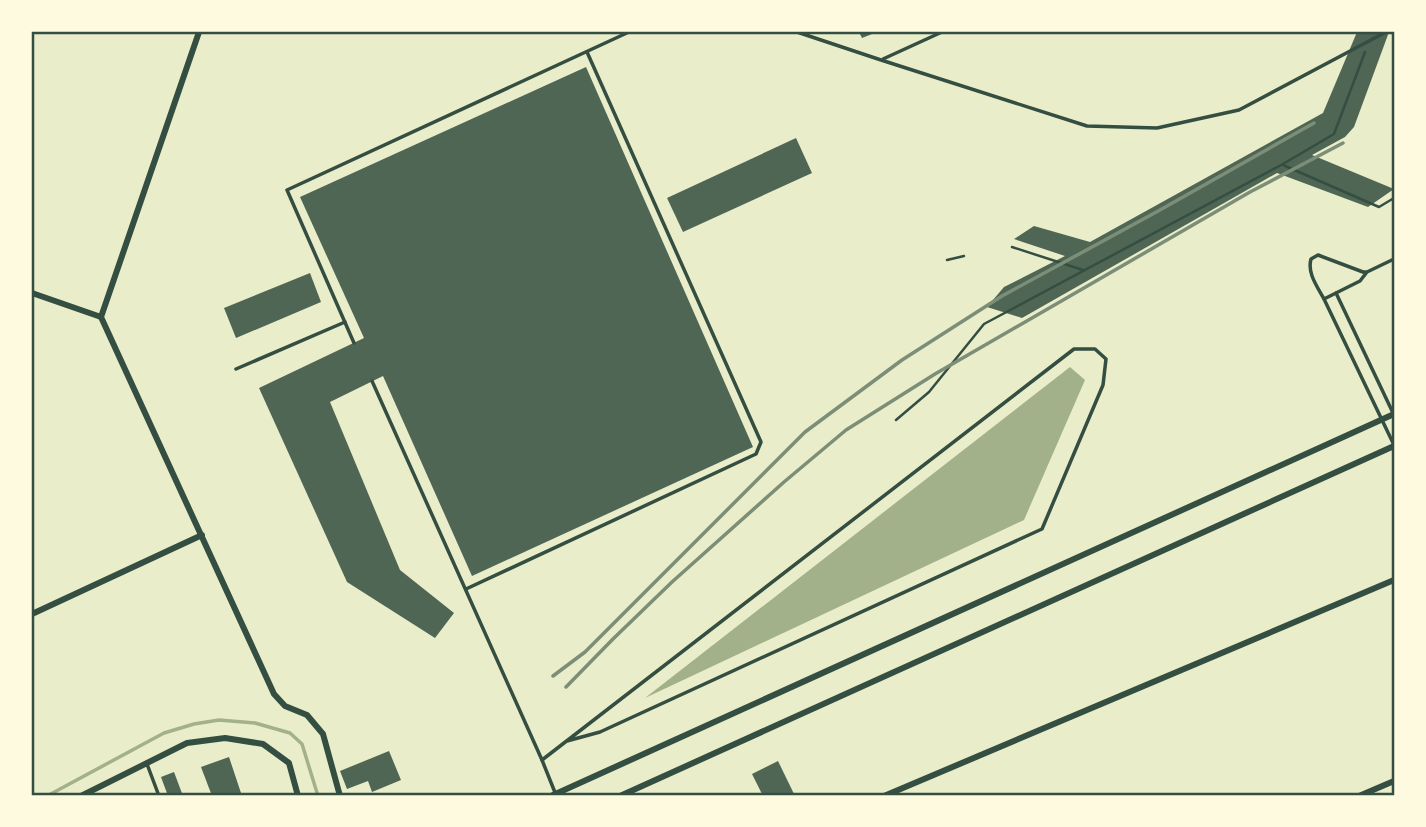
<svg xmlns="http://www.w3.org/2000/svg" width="1426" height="827" font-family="Arial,sans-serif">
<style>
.water{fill:#a3b18a}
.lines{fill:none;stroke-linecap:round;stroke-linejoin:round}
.stream{stroke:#a3b18a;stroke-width:3.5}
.building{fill:#4f6655}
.path{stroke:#344e41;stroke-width:2.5}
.service{stroke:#344e41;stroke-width:3.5}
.minor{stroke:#344e41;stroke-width:6}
.rail{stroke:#7c8e77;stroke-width:3.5}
.neatline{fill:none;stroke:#344e41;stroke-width:2.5}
</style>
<rect width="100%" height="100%" fill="#e9edc9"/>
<!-- water -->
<polygon class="water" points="1070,367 1085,380 1024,520 645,698"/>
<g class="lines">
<!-- stream -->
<polyline class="stream" points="47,796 164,733 194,724 219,720 255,723 290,733 302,744 318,796"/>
</g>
<!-- building -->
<g class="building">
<polygon points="859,32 877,32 862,38"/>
<polygon points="1357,32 1389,32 1354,127 1345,137 1312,155 1394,189 1368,207 1277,173 1022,318 987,307 1004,287 1065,256 1014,239 1034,226 1090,242 1323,113"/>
<polygon points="586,67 753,447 472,576 383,376 330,402 400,570 454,613 435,638 347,582 259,388 364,338 300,197"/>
<polygon points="796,138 812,173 683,232 667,198"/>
<polygon points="310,273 321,302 236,338 224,308"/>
<polygon points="389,751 401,780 372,792 368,781 347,789 340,771"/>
<polygon points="229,757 242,796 212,796 201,767"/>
<polygon points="778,761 795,796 763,796 752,774"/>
<polygon points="174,772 183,796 168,796 161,777"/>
</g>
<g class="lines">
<!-- path -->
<g class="path">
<polyline points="1283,165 1379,207 1394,198"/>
<polyline points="1012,247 1083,270"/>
<polyline points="947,260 964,256"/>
<polyline points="896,420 929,392 984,324 1283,164 1334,134 1365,52"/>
</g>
<!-- service -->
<g class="service">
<polyline points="797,32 881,60 1087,126 1157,128 1239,110 1386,32"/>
<polyline points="883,59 942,32"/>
<path d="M1367,272L1360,281L1324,299C1317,286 1307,273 1311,259L1318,255L1363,272H1367L1394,259"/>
<polyline points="1336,293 1394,415"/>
<polyline points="1324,299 1394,445"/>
<polyline points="354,343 287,190 629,32"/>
<polyline points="236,369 345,322"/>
<polyline points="372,381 542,760 556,795"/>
<polyline points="466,589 756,454 761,442 587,52"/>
<polyline points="542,760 1074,349 1095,349 1106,359 1103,385 1042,529 600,732 567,741"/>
<polyline points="147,764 159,796"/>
</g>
<!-- minor -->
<g class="minor">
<polyline points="199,32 101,317 274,694 285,706 307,715 323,734 340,796"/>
<polyline points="32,293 101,317"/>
<polyline points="32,614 202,535"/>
<polyline points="81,796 187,743 225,738 263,744 289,763 298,796"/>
<polyline points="551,796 1394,414"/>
<polyline points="620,796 1394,446"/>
<polyline points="884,796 1394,580"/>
<polyline points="1359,796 1394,781"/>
</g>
<!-- rail -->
<g class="rail">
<polyline points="553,676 585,652 805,432 902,360 1002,296 1160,210 1314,123"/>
<polyline points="566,687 613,639 672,582 784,482 846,430 935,374 1250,192 1343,143"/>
</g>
</g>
<!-- border -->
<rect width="1426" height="827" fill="none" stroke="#fefae0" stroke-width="66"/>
<rect x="33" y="33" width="1360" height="761" class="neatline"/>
</svg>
